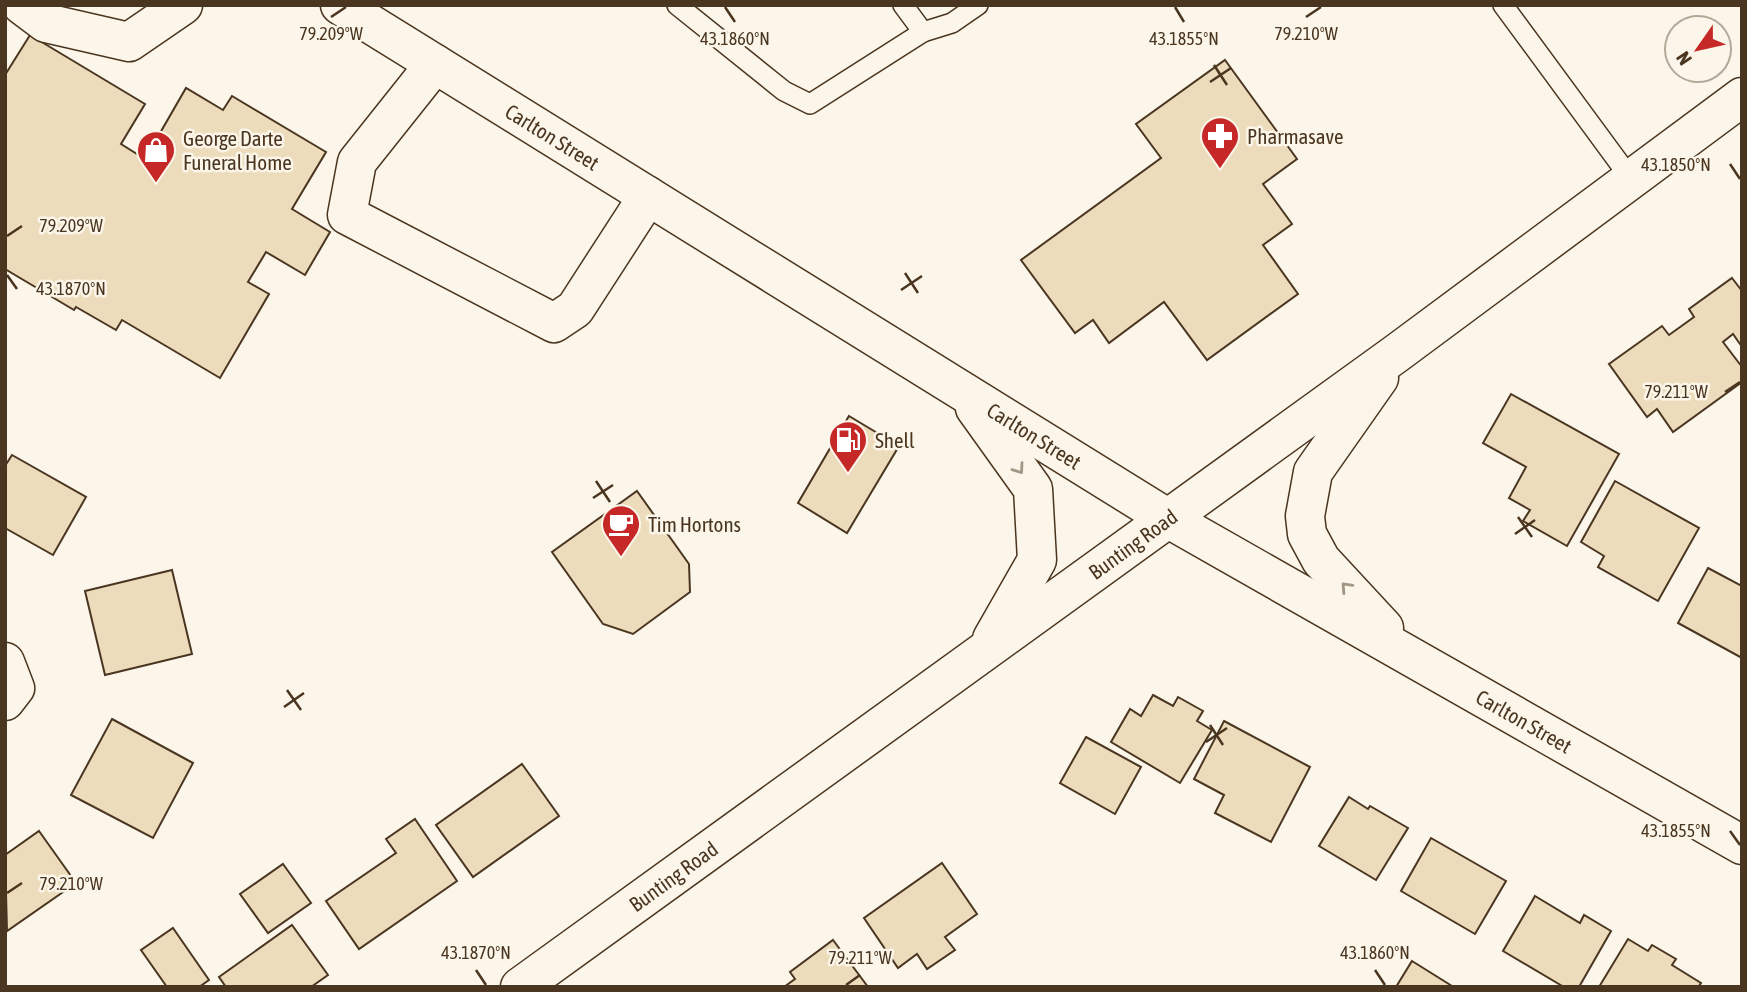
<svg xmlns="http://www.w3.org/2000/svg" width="1747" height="992" font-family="'Asap Condensed',sans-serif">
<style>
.building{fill:#ecdcbc;stroke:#4a3520;stroke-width:2}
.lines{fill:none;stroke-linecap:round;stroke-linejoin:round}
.lane-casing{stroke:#4a3520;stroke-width:22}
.street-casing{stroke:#4a3520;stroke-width:41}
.secondary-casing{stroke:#4a3520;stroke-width:41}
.lane{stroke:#fbf6e9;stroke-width:19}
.street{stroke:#fbf6e9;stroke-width:38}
.secondary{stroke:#fbf6e9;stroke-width:38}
.oneway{stroke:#a29684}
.ticks{fill:none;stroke:#4a3520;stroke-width:2.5}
.labels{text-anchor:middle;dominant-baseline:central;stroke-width:5;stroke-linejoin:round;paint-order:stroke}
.poi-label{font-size:21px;fill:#4a3520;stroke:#fbf6e9;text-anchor:start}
.street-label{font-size:21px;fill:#4a3520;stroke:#fbf6e9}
.ticks-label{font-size:18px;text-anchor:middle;fill:#4a3520;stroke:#fbf6e9;stroke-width:5;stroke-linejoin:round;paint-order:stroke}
</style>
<rect width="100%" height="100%" fill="#fbf6e9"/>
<!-- building -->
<g class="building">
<polygon points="30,35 145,104 121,144 145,159 186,88 223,110 232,96 326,152 292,209 330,232 305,275 266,252 248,282 269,294 220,378 122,320 116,330 76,307 74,310 5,269 5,75"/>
<polygon points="1225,60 1297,159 1263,184 1292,224 1263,245 1298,294 1207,360 1164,302 1109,343 1093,320 1075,333 1021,260 1161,158 1136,124"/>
<polygon points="1732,278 1742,291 1742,343 1740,344 1733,334 1723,342 1742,367 1742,382 1673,432 1657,409 1647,417 1609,364 1662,326 1669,335 1694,317 1689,309"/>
<polygon points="1511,394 1619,454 1567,546 1523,521 1530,510 1509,498 1526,467 1483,443"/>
<polygon points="849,416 899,446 847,533 798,503"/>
<polygon points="12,455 86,497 53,555 5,528 5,466"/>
<polygon points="1615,481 1699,528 1658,601 1598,567 1604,556 1581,542"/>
<polygon points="637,491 689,564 690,592 633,634 603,624 552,552"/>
<polygon points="1708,568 1742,586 1742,658 1678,623"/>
<polygon points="172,570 192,654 105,675 85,591"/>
<polygon points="1153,695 1173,706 1178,697 1203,711 1197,721 1212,730 1180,783 1111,742 1130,709 1141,716"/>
<polygon points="112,719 193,763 153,838 71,795"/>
<polygon points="1224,721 1310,767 1271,842 1215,813 1224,795 1194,779"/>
<polygon points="1086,737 1141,767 1115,814 1060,783"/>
<polygon points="522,764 559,816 473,877 436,825"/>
<polygon points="1349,797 1368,809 1370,806 1408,828 1376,880 1319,846"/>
<polygon points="415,819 457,881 359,949 326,901 396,853 386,839"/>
<polygon points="39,831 76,883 7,931 5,855"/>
<polygon points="1431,838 1506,881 1475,934 1401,891"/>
<polygon points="942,863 977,914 945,937 955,950 927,969 917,954 898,968 864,918"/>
<polygon points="283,864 311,903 268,933 240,894"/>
<polygon points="1535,896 1580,923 1584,915 1611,931 1579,987 1564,987 1503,951"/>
<polygon points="292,925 328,975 311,987 226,987 219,977"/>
<polygon points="173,928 209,980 199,987 167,987 141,950"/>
<polygon points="1628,939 1648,951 1652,945 1676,959 1672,965 1701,983 1698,987 1599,987"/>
<polygon points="833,940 868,987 784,987 795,979 790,972"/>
<polygon points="1412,961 1452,986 1396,987"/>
</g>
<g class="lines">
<defs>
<g id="lane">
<polyline points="677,5 784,91 810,104 923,32 952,23 978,5"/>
<polyline points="903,5 923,32"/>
<polyline points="1503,5 1631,179"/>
</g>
<g id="street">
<polyline points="22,5 46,23 129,42 183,5"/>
<polyline points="435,64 357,162 347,215 554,323 575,309 648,196"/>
<polyline points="5,662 15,688 5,701"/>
</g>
<g id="secondary">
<path id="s1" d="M340,5L1167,518L1742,845"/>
<polyline points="1379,378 1313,472 1305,516 1307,534 1321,560 1384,628"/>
<polyline points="975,408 1033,489 1037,560 992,639"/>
<path id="s2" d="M520,987L1397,353L1742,97"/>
</g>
</defs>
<!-- lane casing -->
<use href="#lane" class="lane-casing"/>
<!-- street casing -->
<use href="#street" class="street-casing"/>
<!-- secondary casing -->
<use href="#secondary" class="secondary-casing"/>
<!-- lane -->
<use href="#lane" class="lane"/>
<!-- street -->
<use href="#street" class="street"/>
<!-- secondary -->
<use href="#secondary" class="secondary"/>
</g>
<!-- one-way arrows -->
<defs><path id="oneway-chevron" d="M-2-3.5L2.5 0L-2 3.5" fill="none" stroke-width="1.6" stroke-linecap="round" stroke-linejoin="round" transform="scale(1.75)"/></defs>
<g class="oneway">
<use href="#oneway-chevron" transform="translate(1019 469) rotate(55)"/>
<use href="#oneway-chevron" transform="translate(1346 587) rotate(-133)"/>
</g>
<!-- ticks -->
<path class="ticks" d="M725,7L735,22M1175,7L1184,22M331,17L346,7M1306,17L1321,7M1214,65L1227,85M1210,82L1231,68M1730,164L1740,179M7,236L22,226M905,273L918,293M7,275L17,289M901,290L922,276M1725,392L1740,382M596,481L610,502M593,498L613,485M1518,517L1532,537M1515,534L1535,520M287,690L301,710M284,707L304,693M1210,725L1223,745M1206,742L1227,728M1730,831L1740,845M7,893L22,883M476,970L486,985M1375,970L1385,985M846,985L860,975"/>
<!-- icons -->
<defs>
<symbol id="pharmacy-pin" viewBox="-11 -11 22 30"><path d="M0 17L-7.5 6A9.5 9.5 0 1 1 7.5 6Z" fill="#c62828" stroke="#fbf6e9"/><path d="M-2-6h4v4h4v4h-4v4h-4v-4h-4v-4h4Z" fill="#fff"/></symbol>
<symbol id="shop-pin" viewBox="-11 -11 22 30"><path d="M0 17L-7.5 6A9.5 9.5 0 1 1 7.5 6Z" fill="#c62828" stroke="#fbf6e9"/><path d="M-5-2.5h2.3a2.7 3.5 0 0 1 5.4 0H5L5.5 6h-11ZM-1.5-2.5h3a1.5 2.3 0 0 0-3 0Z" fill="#fff"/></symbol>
<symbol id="fuel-pin" viewBox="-11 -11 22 30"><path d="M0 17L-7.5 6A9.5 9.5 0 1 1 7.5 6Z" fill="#c62828" stroke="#fbf6e9"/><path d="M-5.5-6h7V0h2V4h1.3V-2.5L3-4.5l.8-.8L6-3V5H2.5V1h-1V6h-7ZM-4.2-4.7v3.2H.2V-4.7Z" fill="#fff"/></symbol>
<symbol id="cafe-pin" viewBox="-11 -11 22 30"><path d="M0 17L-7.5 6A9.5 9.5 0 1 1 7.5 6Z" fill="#c62828" stroke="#fbf6e9"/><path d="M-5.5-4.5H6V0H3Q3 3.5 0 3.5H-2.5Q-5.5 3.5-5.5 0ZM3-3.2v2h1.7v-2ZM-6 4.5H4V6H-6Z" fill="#fff"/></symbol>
</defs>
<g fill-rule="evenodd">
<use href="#pharmacy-pin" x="1198" y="114" width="44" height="60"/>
<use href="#shop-pin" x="134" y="128" width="44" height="60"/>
<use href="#fuel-pin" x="826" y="418" width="44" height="60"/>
<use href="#cafe-pin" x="599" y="502" width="44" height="60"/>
</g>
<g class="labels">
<!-- poi labels -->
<g class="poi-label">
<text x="1247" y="136">Pharmasave</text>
<text x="183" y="138">George Darte<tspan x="183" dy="24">Funeral Home</tspan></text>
<text x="875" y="440">Shell</text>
<text x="648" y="524">Tim Hortons</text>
</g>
<!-- street labels -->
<g class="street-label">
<text stroke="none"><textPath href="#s1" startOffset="250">Carlton Street</textPath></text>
<text stroke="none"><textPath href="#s1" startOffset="817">Carlton Street</textPath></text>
<text stroke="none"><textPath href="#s2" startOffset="756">Bunting Road</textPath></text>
<text stroke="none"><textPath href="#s1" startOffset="1384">Carlton Street</textPath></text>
<text stroke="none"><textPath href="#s2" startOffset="189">Bunting Road</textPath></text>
</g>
</g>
<g class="ticks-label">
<text x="331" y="40">79.209°W</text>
<text x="1306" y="40">79.210°W</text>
<text x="735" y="45">43.1860°N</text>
<text x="1184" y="45">43.1855°N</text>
<text x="1676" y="171">43.1850°N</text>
<text x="71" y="232">79.209°W</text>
<text x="71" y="295">43.1870°N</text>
<text x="1676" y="398">79.211°W</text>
<text x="1676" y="837">43.1855°N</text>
<text x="71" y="890">79.210°W</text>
<text x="476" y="959">43.1870°N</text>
<text x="1375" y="959">43.1860°N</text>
<text x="860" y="964">79.211°W</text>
</g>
<!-- border -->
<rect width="1747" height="992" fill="none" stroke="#4a3520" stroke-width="14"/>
<!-- north arrow -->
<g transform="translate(1698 49) rotate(236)"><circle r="33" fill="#fbf6e9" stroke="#b4a999" stroke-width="2"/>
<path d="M0-5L12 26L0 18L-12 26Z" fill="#c62828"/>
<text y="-10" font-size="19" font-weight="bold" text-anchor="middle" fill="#4a3520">N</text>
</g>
</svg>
